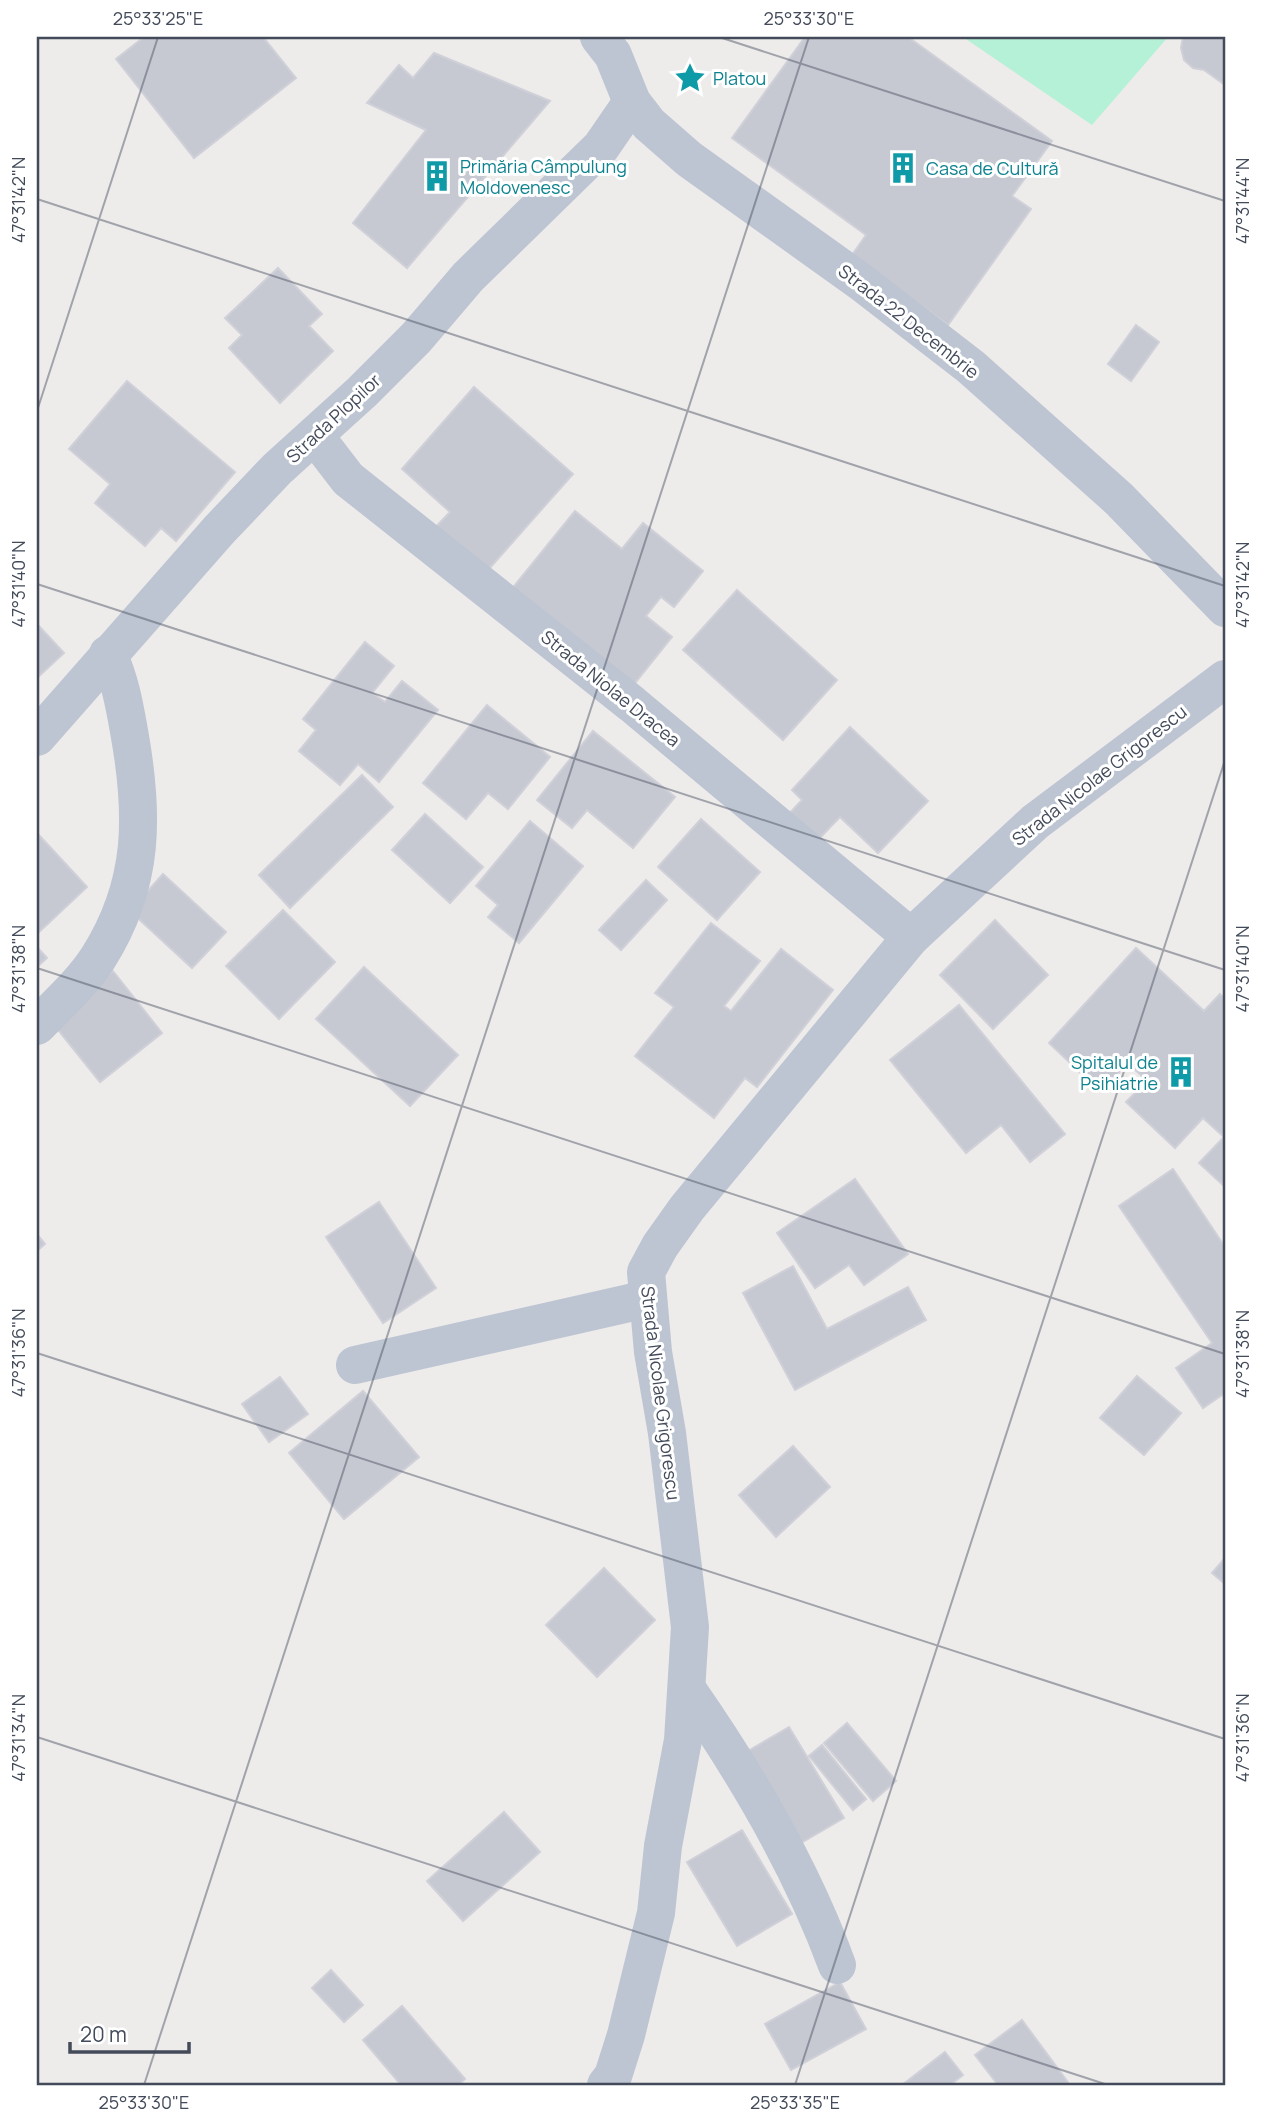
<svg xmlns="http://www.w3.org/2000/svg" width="1262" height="2122" font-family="Manrope,sans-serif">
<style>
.green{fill:#b5f1d6}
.building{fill:#c7c9d2;stroke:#cfd0d8;stroke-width:2}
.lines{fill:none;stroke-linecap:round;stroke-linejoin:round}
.minor{stroke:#bdc5d2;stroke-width:38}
.ticks{fill:none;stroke:#434b5a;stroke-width:2;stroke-opacity:0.45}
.labels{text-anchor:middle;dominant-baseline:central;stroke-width:6;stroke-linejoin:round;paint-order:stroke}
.culture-label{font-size:18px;fill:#0d838f;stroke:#fff;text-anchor:start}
.street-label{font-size:18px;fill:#434b5a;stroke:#fff}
.neatline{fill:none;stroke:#434b5a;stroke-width:2.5}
.ticks-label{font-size:18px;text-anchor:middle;fill:#434b5a}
</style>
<rect width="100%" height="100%" fill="#eeebeb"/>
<!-- green -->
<polygon class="green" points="963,37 1168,37 1092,125"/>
<!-- building -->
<g class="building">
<polygon points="144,37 263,37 296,78 194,158 116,59"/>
<polygon points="805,37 908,37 1052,141 1012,196 1031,209 948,325 852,255 866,235 732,138"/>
<polygon points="1183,37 1225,37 1225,85 1204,70 1193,68 1184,60 1181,48"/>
<polygon points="434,53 550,101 407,268 353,223 426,130 367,103 399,65 413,78"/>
<polygon points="278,268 322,314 309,326 333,351 280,403 229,348 242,335 225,318"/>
<polygon points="1136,325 1159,342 1131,381 1108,364"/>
<polygon points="127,381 235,472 176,541 161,528 145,546 95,503 110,484 69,449"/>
<polygon points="474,387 573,474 480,579 429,534 450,512 402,469"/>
<polygon points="575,511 622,549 643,523 703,571 674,607 661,597 646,616 672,637 627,693 506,596"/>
<polygon points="737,590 837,680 783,740 683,650"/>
<polygon points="37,624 64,653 37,678"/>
<polygon points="365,642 394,666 372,693 385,702 402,681 438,710 379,782 358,764 340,785 299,751 316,730 303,719"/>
<polygon points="487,705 550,757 508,809 488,793 466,819 423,783"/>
<polygon points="850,727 928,801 878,853 840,817 813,845 785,818 802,800 792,790"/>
<polygon points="593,731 675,797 633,848 587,810 572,828 537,800"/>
<polygon points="362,775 393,807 290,908 259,875"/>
<polygon points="425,814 483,867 450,903 392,850"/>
<polygon points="701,819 760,872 717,920 658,867"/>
<polygon points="530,821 583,866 519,943 488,917 498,905 476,886"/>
<polygon points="37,833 87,887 37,934"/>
<polygon points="163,874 226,932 192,968 130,911"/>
<polygon points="646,880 667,900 621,950 599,930"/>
<polygon points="283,910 335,962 279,1019 226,966"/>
<polygon points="995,920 1048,975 993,1029 940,975"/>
<polygon points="711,923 760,961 724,1006 731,1011 781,949 833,990 757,1087 745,1078 714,1118 635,1056 674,1007 655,993"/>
<polygon points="37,947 47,958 37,967"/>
<polygon points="1136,948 1204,1011 1220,994 1225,999 1225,1187 1199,1163 1224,1137 1203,1118 1175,1148 1126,1102 1147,1081 1128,1063 1101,1092 1049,1043"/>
<polygon points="364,967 458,1055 410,1106 316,1019"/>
<polygon points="113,971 162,1033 100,1082 50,1020"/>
<polygon points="959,1005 1065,1134 1030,1162 1001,1125 966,1153 890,1060"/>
<polygon points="1173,1169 1225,1247 1225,1393 1203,1408 1176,1368 1212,1343 1119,1206"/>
<polygon points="855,1179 908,1254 864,1285 849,1265 815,1288 777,1233"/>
<polygon points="379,1202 436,1288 383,1323 326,1237"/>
<polygon points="37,1234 45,1244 37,1251"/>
<polygon points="793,1266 827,1329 908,1287 926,1320 795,1390 743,1293"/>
<polygon points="1137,1376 1181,1413 1144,1455 1100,1418"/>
<polygon points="280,1377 308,1414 269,1442 242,1404"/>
<polygon points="363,1391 419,1457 344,1519 289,1453"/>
<polygon points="793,1446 830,1487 776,1537 739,1495"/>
<polygon points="1225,1558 1225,1584 1212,1573"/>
<polygon points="604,1568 655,1620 597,1677 546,1625"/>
<polygon points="847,1723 896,1781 873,1801 824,1743"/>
<polygon points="789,1727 844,1818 796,1846 741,1755"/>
<polygon points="822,1745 866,1799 853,1810 809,1756"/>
<polygon points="504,1812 540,1852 463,1921 427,1881"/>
<polygon points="742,1830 792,1914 737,1946 687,1862"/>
<polygon points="331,1970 363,2005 344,2022 312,1988"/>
<polygon points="840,1982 866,2029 791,2070 765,2024"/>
<polygon points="402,2006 465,2079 458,2085 401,2085 363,2040"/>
<polygon points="1022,2020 1070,2085 998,2085 975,2055"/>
<polygon points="945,2052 963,2075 950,2085 902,2085"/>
</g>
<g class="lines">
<!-- minor -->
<g class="minor">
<polyline points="599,37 613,55 632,102 649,124 689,159 861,282 971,367 1119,499 1225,608"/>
<polyline points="315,436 348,479 632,704 911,937"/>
<polyline points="37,737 219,530 277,469 362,392 416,338 468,277 601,147 632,102"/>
<path d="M37,1026C57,1005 82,983 98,958C145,884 144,814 129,731C124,703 120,680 108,654"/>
<polyline points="355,1365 647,1299"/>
<path d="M687,1689C747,1775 801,1867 837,1965"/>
<polyline points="606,2085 613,2076 626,2035 656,1913 663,1846 683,1740 690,1627 667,1433 653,1352 646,1272 660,1246 687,1208 911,937 1035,822 1225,679"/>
</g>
</g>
<!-- ticks -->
<path class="ticks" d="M719,37L1225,201M37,199L1225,586M37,411L158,37M37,584L1225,970M37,968L1225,1354M37,1353L1225,1739M37,1737L1108,2085M144,2085L809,37M795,2085L1225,760"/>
<!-- icons -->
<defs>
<symbol id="sight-bare" viewBox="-9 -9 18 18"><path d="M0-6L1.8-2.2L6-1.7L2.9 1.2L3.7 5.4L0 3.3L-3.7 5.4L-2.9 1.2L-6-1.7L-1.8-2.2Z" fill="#0f9aa8" stroke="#fff" stroke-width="2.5" paint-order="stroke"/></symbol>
<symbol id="building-bare" viewBox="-9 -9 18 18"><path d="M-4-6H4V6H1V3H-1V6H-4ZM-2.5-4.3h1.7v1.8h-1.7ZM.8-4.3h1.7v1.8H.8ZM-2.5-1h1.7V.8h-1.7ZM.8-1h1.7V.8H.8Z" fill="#0f9aa8" stroke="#fff" stroke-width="2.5" paint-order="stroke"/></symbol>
</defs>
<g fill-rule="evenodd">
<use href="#sight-bare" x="668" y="56" width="44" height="44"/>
<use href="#building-bare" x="881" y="146" width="44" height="44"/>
<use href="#building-bare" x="415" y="154" width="44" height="44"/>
<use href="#building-bare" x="1159" y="1050" width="44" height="44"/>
</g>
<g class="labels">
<!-- culture labels -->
<g class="culture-label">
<text x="713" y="78">Platou</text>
<text x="460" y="166">Primăria Câmpulung<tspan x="460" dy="21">Moldovenesc</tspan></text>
<text x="926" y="168">Casa de Cultură</text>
<text x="1158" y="1062" text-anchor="end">Spitalul de<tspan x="1158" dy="21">Psihiatrie</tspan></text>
</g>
<!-- street labels -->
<g class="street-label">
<text transform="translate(909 321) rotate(38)">Strada 22 Decembrie</text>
<text transform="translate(333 418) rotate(-43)">Strada Plopilor</text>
<text transform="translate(611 688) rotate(39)">Strada Niolae Dracea</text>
<text transform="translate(1099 775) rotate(-38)">Strada Nicolae Grigorescu</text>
<text transform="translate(661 1393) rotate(83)">Strada Nicolae Grigorescu</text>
</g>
</g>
<!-- border -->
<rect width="1262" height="2122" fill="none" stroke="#ffffff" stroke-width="77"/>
<!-- scale -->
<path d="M70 2042v10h119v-10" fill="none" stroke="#434b5a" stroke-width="3.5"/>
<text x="80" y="2042" font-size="21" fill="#434b5a" stroke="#ffffff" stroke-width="5" paint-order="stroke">20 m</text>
<rect x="38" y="38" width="1186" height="2046" class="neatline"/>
<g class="ticks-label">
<text x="158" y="25">25°33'25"E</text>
<text x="809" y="25">25°33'30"E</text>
<text transform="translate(19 200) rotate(-90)" y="6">47°31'42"N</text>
<text transform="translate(1243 201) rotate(-90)" y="6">47°31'44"N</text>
<text transform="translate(19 584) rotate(-90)" y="6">47°31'40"N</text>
<text transform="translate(1243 585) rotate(-90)" y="6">47°31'42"N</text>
<text transform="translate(19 969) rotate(-90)" y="6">47°31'38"N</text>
<text transform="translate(1243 969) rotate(-90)" y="6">47°31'40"N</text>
<text transform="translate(19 1353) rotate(-90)" y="6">47°31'36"N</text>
<text transform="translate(1243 1354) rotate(-90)" y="6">47°31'38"N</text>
<text transform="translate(19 1738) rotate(-90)" y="6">47°31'34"N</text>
<text transform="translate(1243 1738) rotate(-90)" y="6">47°31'36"N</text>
<text x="144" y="2109">25°33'30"E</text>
<text x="795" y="2109">25°33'35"E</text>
</g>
</svg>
